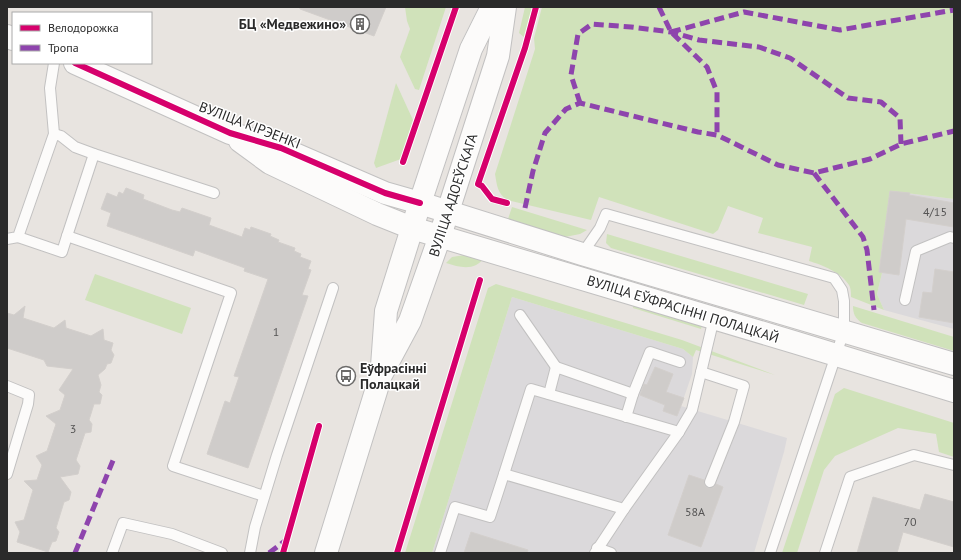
<svg xmlns="http://www.w3.org/2000/svg" width="961" height="560" font-family="'PT Sans',sans-serif">
<style>
.industrial{fill:#dbd9db}
.green{fill:#d0e2ba}
.building{fill:#cfccca;stroke:#d3cfcc}
.lines{fill:none;stroke-linecap:round;stroke-linejoin:round}
.service-casing{stroke:#c2c1c1;stroke-width:12}
.tertiary-casing{stroke:#c2c1c1;stroke-width:24}
.secondary-casing{stroke:#c2c1c1;stroke-width:24}
.service{stroke:#fcfbfa;stroke-width:10}
.tertiary{stroke:#fcfbfa;stroke-width:22}
.secondary{stroke:#fcfbfa;stroke-width:22}
.quiet{stroke:#8e44ad;stroke-width:5;stroke-dasharray:10 5;stroke-linecap:butt}
.cycleway-casing{stroke:#fff;stroke-width:8}
.cycleway{stroke:#d6006c;stroke-width:6}
.labels{text-anchor:middle;dominant-baseline:central;stroke-width:3;stroke-linejoin:round;paint-order:stroke}
.number-label{font-size:12px;fill:#545353}
.poi-label{font-size:14px;font-weight:bold;fill:#2a2a2a;stroke:#fff;text-anchor:end}
.street-label{font-size:14px;fill:#2a2a2a;stroke:#fff}
</style>
<rect width="100%" height="100%" fill="#e8e4e0"/>
<!-- industrial -->
<g class="industrial">
<polygon points="890,191 954,199 954,329 884,310 877,294 882,273 879,270"/>
<polygon points="512,297 683,349 693,357 692,374 681,406 787,438 784,452 754,553 432,553"/>
</g>
<!-- green -->
<g class="green">
<polygon points="405,7 446,7 419,90 415,89 400,57 410,29 407,21"/>
<polygon points="525,7 534,7 525,38 519,33"/>
<path d="M542,7H954V199L890,191L879,270L882,273L877,294L884,310L851,297C851,294 851,288 849,285C841,272 822,265 809,261L812,247L758,233L763,218L728,206L718,230L713,234L599,197L591,220L507,200C497,193 497,185 495,174L535,49L534,38Z"/>
<polygon points="396,83 413,120 401,159 376,168 374,163"/>
<polygon points="512,207 587,230 580,234 565,237 508,219"/>
<polygon points="607,234 808,294 804,305 611,248 606,243"/>
<path d="M471,254L485,257C475,271 461,268 446,263L452,257Z"/>
<polygon points="95,274 191,308 182,334 85,300"/>
<polygon points="496,284 682,340 775,375 696,350 693,357 683,349 512,297 432,553 405,553 488,288"/>
<polygon points="633,300 703,322 701,329 633,308"/>
<path d="M853,306L954,337V351L862,323C855,318 853,314 853,306Z"/>
<polygon points="844,388 954,423 954,457 939,452 936,434 898,428 835,456 824,470 797,553 782,553 835,394"/>
</g>
<!-- building -->
<g class="building">
<polygon points="300,7 386,7 374,36 300,9"/>
<polygon points="126,188 144,195 143,199 172,210 180,212 182,208 211,218 209,225 242,237 245,228 250,230 251,227 271,234 270,236 279,240 278,242 295,248 294,251 301,254 300,257 311,261 308,269 311,270 302,295 308,296 248,468 207,454 225,401 230,403 239,377 234,376 268,279 244,271 245,268 195,250 193,256 107,226 111,213 101,209 107,193 117,197 119,192 123,194"/>
<polygon points="890,191 910,193 909,195 954,203 954,227 906,219 899,275 879,272"/>
<polygon points="935,269 954,272 954,323 919,317 923,292 932,293"/>
<polygon points="25,306 23,318 54,328 65,320 66,328 91,336 103,329 104,340 113,343 111,350 114,355 111,363 107,364 105,369 98,375 101,385 99,392 102,395 100,404 94,404 89,420 92,424 91,432 85,433 76,460 80,466 78,474 60,477 71,492 69,500 64,502 56,528 59,532 56,541 52,542 48,552 17,542 20,532 15,522 24,520 33,490 24,481 37,480 42,465 36,456 47,451 56,424 46,416 60,410 65,395 59,390 73,369 47,366 44,360 7,348 7,313 14,315"/>
<polygon points="655,367 673,374 666,392 684,398 677,416 663,411 665,405 640,395 644,384 647,385"/>
<polygon points="689,475 704,480 705,486 708,488 714,487 716,484 723,487 701,547 668,535"/>
<polygon points="925,494 954,502 954,547 903,532 897,553 857,553 873,497 920,510"/>
<polygon points="471,532 528,550 527,553 464,553"/>
</g>
<g class="lines">
<defs>
<g id="service">
<polyline points="54,134 61,136 75,147 94,154 214,193"/>
<polyline points="67,236 94,154"/>
<polyline points="18,237 62,252 67,236 231,293 173,466 264,496"/>
<polyline points="7,239 18,237 54,134 50,88 54,63"/>
<polyline points="582,254 600,228 606,214 834,278 842,290 844,301 844,331 770,553"/>
<polyline points="905,300 916,251 950,237 954,238"/>
<polyline points="520,315 556,367"/>
<polyline points="701,372 744,386 734,422 710,482"/>
<polyline points="7,386 29,395 28,404 7,474"/>
<polyline points="549,394 556,367 633,394 650,352 680,362"/>
<polyline points="626,417 633,394"/>
<polyline points="624,509 504,474 531,389 679,432"/>
<polyline points="597,548 611,553"/>
<polyline points="112,553 123,523 172,534 222,553"/>
<polyline points="250,553 255,527 277,455 333,288"/>
<polyline points="440,553 455,507 490,517 504,474"/>
<polyline points="595,553 624,509 679,432 692,410 714,318"/>
<polyline points="825,553 850,477 914,455 954,465"/>
</g>
<g id="tertiary">
<polyline points="7,36 13,39"/>
<polyline points="75,63 230,133 281,148 385,193 420,203"/>
<polyline points="240,141 270,163 377,214 412,228"/>
</g>
<g id="secondary">
<polyline points="420,203 582,254 954,364"/>
<polyline points="412,228 797,343 954,391"/>
<polyline points="382,366 386,311 420,203 471,49 492,7"/>
<polyline points="326,553 381,375 410,321 440,236 498,56 505,7"/>
</g>
</defs>
<!-- service casing -->
<use href="#service" class="service-casing"/>
<!-- tertiary casing -->
<use href="#tertiary" class="tertiary-casing"/>
<!-- secondary casing -->
<use href="#secondary" class="secondary-casing"/>
<!-- service -->
<use href="#service" class="service"/>
<!-- tertiary -->
<use href="#tertiary" class="tertiary"/>
<!-- secondary -->
<use href="#secondary" class="secondary"/>
<!-- quiet -->
<g class="quiet">
<polyline points="659,7 671,32 707,67 717,92 717,135"/>
<polyline points="671,32 744,12 840,30 954,10"/>
<polyline points="580,103 571,75 578,34 592,24 631,27 671,32 699,40 759,47 790,58 848,98 881,102 900,118 901,144"/>
<polyline points="814,173 863,237 867,250 874,310"/>
<polyline points="525,208 533,171 545,133 566,109 580,103 698,132 717,135 778,165 814,173 870,159 901,144 954,131"/>
<polyline points="75,553 114,458"/>
<polyline points="269,553 286,540"/>
</g>
<defs>
<g id="cycleway">
<polyline points="75,63 230,133 281,148 385,193 420,203"/>
<polyline points="403,162 456,7"/>
<polyline points="507,203 492,199 482,186 478,184 525,48 536,7"/>
<polyline points="283,553 319,426"/>
<polyline points="397,553 480,280"/>
</g>
</defs>
<!-- cycleway casing -->
<use href="#cycleway" class="cycleway-casing"/>
<!-- cycleway -->
<use href="#cycleway" class="cycleway"/>
</g>
<!-- icons -->
<defs>
<symbol id="building-ring" viewBox="-11 -11 22 22"><circle r="9.5" fill="#fff" stroke="#6c6b6a" stroke-width="1.5"/><path d="M-4-6H4V6H1V3H-1V6H-4ZM-2.5-4.3h1.7v1.8h-1.7ZM.8-4.3h1.7v1.8H.8ZM-2.5-1h1.7V.8h-1.7ZM.8-1h1.7V.8H.8Z" fill="#6c6b6a"/></symbol>
<symbol id="bus-ring" viewBox="-11 -11 22 22"><circle r="9.5" fill="#fff" stroke="#6c6b6a" stroke-width="1.5"/><path d="M-5-6H5V4H4V6H2V4H-2V6H-4V4H-5ZM-3.5-4V0h7V-4ZM-3.5 1.2v1.5H-2V1.2ZM2 1.2v1.5H3.5V1.2Z" fill="#6c6b6a"/></symbol>
</defs>
<g fill-rule="evenodd">
<use href="#building-ring" x="349" y="13" width="22" height="22"/>
<use href="#bus-ring" x="335" y="365" width="22" height="22"/>
</g>
<g class="labels">
<!-- number labels -->
<g class="number-label">
<text x="935" y="211">4/15</text>
<text x="276" y="331">1</text>
<text x="73" y="428">3</text>
<text x="695" y="511">58А</text>
<text x="910" y="521">70</text>
</g>
<!-- poi labels -->
<g class="poi-label">
<text x="346" y="24">БЦ «Медвежино»</text>
<text x="360" y="368" text-anchor="start">Еўфрасінні<tspan x="360" dy="16">Полацкай</tspan></text>
</g>
<!-- street labels -->
<g class="street-label">
<text transform="translate(250 125) rotate(21)">ВУЛІЦА КІРЭЕНКІ</text>
<text transform="translate(453 195) rotate(-72)">ВУЛІЦА АДОЕЎСКАГА</text>
<text transform="translate(683 309) rotate(17)">ВУЛІЦА ЕЎФРАСІННІ ПОЛАЦКАЙ</text>
</g>
</g>
<!-- border -->
<rect width="961" height="560" fill="none" stroke="#2a2a2a" stroke-width="16"/>
<!-- legend -->
<rect x="12" y="12" width="140" height="52" fill="#ffffff" stroke="#aaaaaa"/>
<rect x="20" y="25" width="20" height="6" fill="#d6006c" stroke="#aaaaaa"/>
<text x="48" y="32" font-size="12" fill="#2a2a2a">Велодорожка</text>
<rect x="20" y="45" width="20" height="6" fill="#8e44ad" stroke="#aaaaaa"/>
<text x="48" y="52" font-size="12" fill="#2a2a2a">Тропа</text>
</svg>
